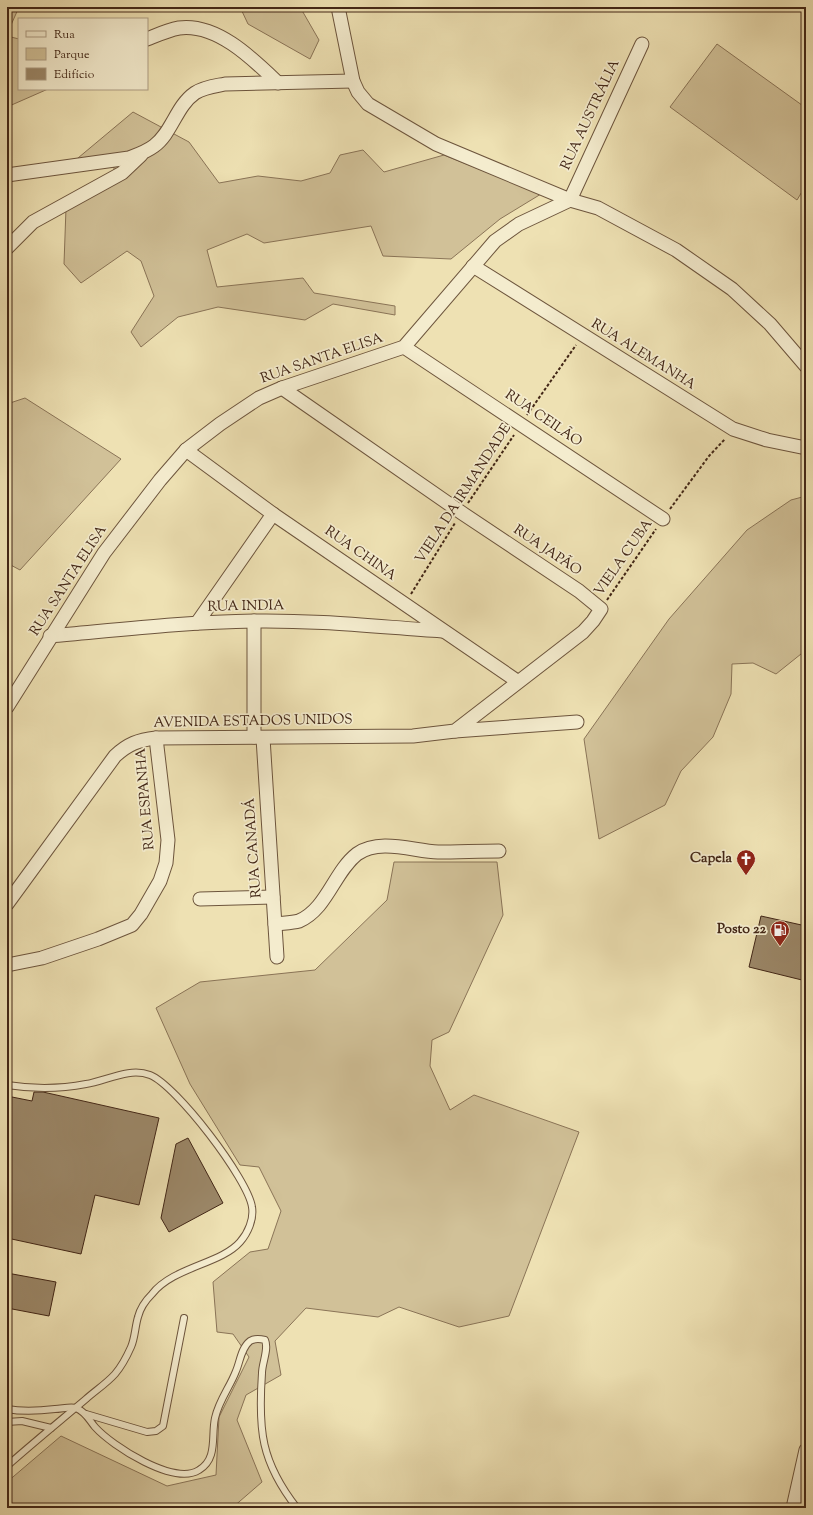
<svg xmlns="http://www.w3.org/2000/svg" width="813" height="1515" font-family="'Sorts Mill Goudy',serif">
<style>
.green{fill:#d1c198;stroke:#8a7457}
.building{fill:#9b8768;stroke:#422616}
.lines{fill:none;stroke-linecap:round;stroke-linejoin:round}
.service-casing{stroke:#6d553d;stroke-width:8}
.minor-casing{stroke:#6d553d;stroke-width:15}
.path{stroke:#422616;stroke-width:2;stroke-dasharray:3 2;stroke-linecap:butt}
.service{stroke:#f4ecce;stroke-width:6}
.minor{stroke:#f4ecce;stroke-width:13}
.labels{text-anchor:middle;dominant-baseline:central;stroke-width:3.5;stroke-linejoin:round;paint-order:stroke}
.street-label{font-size:14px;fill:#422616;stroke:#f4ecce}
.poi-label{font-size:14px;font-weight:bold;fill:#422616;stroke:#f4ecce;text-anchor:end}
</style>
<rect width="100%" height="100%" fill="#eee1b3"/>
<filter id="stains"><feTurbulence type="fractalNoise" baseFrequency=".005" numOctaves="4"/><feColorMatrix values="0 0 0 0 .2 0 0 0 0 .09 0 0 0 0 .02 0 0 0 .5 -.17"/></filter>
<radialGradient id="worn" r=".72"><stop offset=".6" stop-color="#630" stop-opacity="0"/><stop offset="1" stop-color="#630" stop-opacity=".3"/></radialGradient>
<!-- green -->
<g class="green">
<polygon points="7,7 19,7 7,34"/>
<polygon points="240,7 300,7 319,40 310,59 248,24"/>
<polygon points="7,36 19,39 19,89 48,89 7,107"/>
<polygon points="717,44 806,108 806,185 797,200 670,107"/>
<polygon points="133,112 189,142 219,183 258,176 301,181 330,173 340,155 363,150 384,172 444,155 541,194 500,219 451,259 383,256 371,226 264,243 247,234 207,250 217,287 303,278 314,293 395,306 395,315 333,304 305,320 218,307 178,317 141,347 131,332 154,296 141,261 127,251 81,283 64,264 66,208 117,180 111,157 72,163"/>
<polygon points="25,398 121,459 20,570 7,563 7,404"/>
<polygon points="806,496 806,650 776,674 753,663 732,664 731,694 713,737 681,771 665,805 599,839 584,739 669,619 747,530 791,500"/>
<polygon points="394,862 497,862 503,915 449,1032 432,1040 430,1066 450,1110 474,1095 579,1132 509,1316 459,1327 399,1307 378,1317 306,1308 275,1341 281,1375 246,1395 237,1420 262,1482 232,1508 7,1508 7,1482 61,1436 167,1486 216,1475 219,1417 249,1357 233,1334 217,1332 213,1282 250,1252 268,1249 281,1211 259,1167 240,1165 190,1084 156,1008 200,982 315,970 387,900"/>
</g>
<!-- building -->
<g class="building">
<polygon points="761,916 806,926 806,981 749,967"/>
<polygon points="34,1092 43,1092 159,1118 139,1205 95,1195 81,1254 7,1238 7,1096 32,1101"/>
<polygon points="188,1138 223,1203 169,1232 161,1218 176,1144"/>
<polygon points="7,1273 56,1282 49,1316 7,1308"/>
</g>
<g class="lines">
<defs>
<g id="service">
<path d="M7,1085C33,1089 60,1089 86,1084C106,1081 129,1067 150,1075C176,1085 248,1179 252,1207C254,1219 248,1233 240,1242C221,1264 173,1267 152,1294C146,1300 140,1309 138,1317C135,1327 135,1338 131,1347C127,1356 121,1367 115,1374C107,1383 95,1391 86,1399C60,1421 33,1443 7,1466"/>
<path d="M7,1409C23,1412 39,1411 55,1409C61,1409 71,1406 76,1408C86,1412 89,1420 95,1427C112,1446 174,1486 199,1470C218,1459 211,1436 215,1418C219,1400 230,1387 236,1371C240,1362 241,1348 250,1341C255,1338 261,1339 265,1340C269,1349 262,1363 262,1373C258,1430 261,1462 297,1508"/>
<polyline points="86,1414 147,1432 156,1431 163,1426 184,1318"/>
<polyline points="7,1422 22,1421 51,1428"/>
</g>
<g id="minor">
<polyline points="338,7 353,81 358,92 368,104 436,144 570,200 598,208 676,250 732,289 770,324 806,366"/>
<path d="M147,39C157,35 168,30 179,28C217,23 253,59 278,83"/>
<path d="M7,175L129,158C137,155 146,152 154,146C172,133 176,106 195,93C204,87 215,86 225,84L353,81"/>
<polyline points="570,200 642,44"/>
<polyline points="7,248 33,222 122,173 141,155"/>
<polyline points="473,266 733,429 767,440 806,448"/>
<polyline points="404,347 663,519"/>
<polyline points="186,450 273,514 517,681"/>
<polyline points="197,623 273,514"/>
<path d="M50,636C118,630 186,622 254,621C317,620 380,627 442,631"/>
<polyline points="7,707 104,553 160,480 186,450 220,424 259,398 282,388 404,347 495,241 519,224 570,200"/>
<polyline points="455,731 577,722"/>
<polyline points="254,737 254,621"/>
<polyline points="263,738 277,957"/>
<polyline points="200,899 273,897"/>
<path d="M7,904L115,756C128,744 138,740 156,738L413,736L455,731L583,632L593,621L601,609L579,591L462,513L282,388"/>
<path d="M275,924C282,923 292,923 299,921C327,909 334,872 357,854C380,838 413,851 438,852C458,852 479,851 499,851"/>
<polyline points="7,965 42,958 98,939 132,925 141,914 160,881 166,863 168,840 156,738"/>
<polyline points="793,1508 806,1450"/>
</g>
</defs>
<!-- service casing -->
<use href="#service" class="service-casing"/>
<!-- minor casing -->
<use href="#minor" class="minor-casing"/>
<!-- path -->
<g class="path">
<polyline points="527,415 576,345"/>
<polyline points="468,503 514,435"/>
<polyline points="670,509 709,456 725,439"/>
<polyline points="411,594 455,523"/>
<polyline points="607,600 656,529"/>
</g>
<!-- service -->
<use href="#service" class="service"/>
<!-- minor -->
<use href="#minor" class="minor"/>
</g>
<!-- icons -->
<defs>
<symbol id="church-pin" viewBox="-11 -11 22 30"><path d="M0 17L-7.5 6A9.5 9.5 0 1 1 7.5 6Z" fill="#8f2418" stroke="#f4ecce"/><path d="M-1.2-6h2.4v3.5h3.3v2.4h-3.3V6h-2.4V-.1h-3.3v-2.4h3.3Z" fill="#fff"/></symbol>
<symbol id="fuel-pin" viewBox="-11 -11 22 30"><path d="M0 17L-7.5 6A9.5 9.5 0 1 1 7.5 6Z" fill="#8f2418" stroke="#f4ecce"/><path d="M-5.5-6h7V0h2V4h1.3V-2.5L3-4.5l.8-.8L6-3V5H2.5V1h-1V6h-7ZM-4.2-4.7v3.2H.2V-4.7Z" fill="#fff"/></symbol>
</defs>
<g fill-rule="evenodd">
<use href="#church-pin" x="735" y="848" width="22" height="30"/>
<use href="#fuel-pin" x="769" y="919" width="22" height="30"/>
</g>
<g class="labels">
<!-- street labels -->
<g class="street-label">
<text transform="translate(591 115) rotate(-65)">RUA AUSTRÁLIA</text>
<text transform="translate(643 355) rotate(32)">RUA ALEMANHA</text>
<text transform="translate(322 359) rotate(-19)">RUA SANTA ELISA</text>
<text transform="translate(543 419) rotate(34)">RUA CEILÃO</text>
<text transform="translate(464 494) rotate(-57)">VIELA DA IRMANDADE</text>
<text transform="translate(547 551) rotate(34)">RUA JAPÃO</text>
<text transform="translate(360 554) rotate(35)">RUA CHINA</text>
<text transform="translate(624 558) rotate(-55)">VIELA CUBA</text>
<text transform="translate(69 581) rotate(-57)">RUA SANTA ELISA</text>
<text transform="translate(246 607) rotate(-1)">RUA INDIA</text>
<text transform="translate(253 722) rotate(-1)">AVENIDA ESTADOS UNIDOS</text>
<text transform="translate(146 799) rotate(-95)">RUA ESPANHA</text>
<text transform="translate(254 848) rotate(-94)">RUA CANADÁ</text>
</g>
<!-- poi labels -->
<g class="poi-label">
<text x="732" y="859">Capela</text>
<text x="766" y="930">Posto 22</text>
</g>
</g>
<!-- margin -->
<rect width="813" height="1515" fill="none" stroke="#eee1b3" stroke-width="24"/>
<rect x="8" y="8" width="797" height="1499" fill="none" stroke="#422616" stroke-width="2"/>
<rect x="12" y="12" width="789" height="1491" fill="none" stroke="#422616"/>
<!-- legend -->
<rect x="18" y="18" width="130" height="72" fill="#f4ecce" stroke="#ad9d84"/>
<rect x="26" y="31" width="20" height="6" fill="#f4ecce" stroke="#ad9d84"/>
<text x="54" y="38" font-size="12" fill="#422616">Rua</text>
<rect x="26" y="48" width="20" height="12" fill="#d1c198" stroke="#ad9d84"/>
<text x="54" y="58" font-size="12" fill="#422616">Parque</text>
<rect x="26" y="68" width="20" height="12" fill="#9b8768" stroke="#ad9d84"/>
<text x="54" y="78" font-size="12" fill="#422616">Edifício</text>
<rect width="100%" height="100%" filter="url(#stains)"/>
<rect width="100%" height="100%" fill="url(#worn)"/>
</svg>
